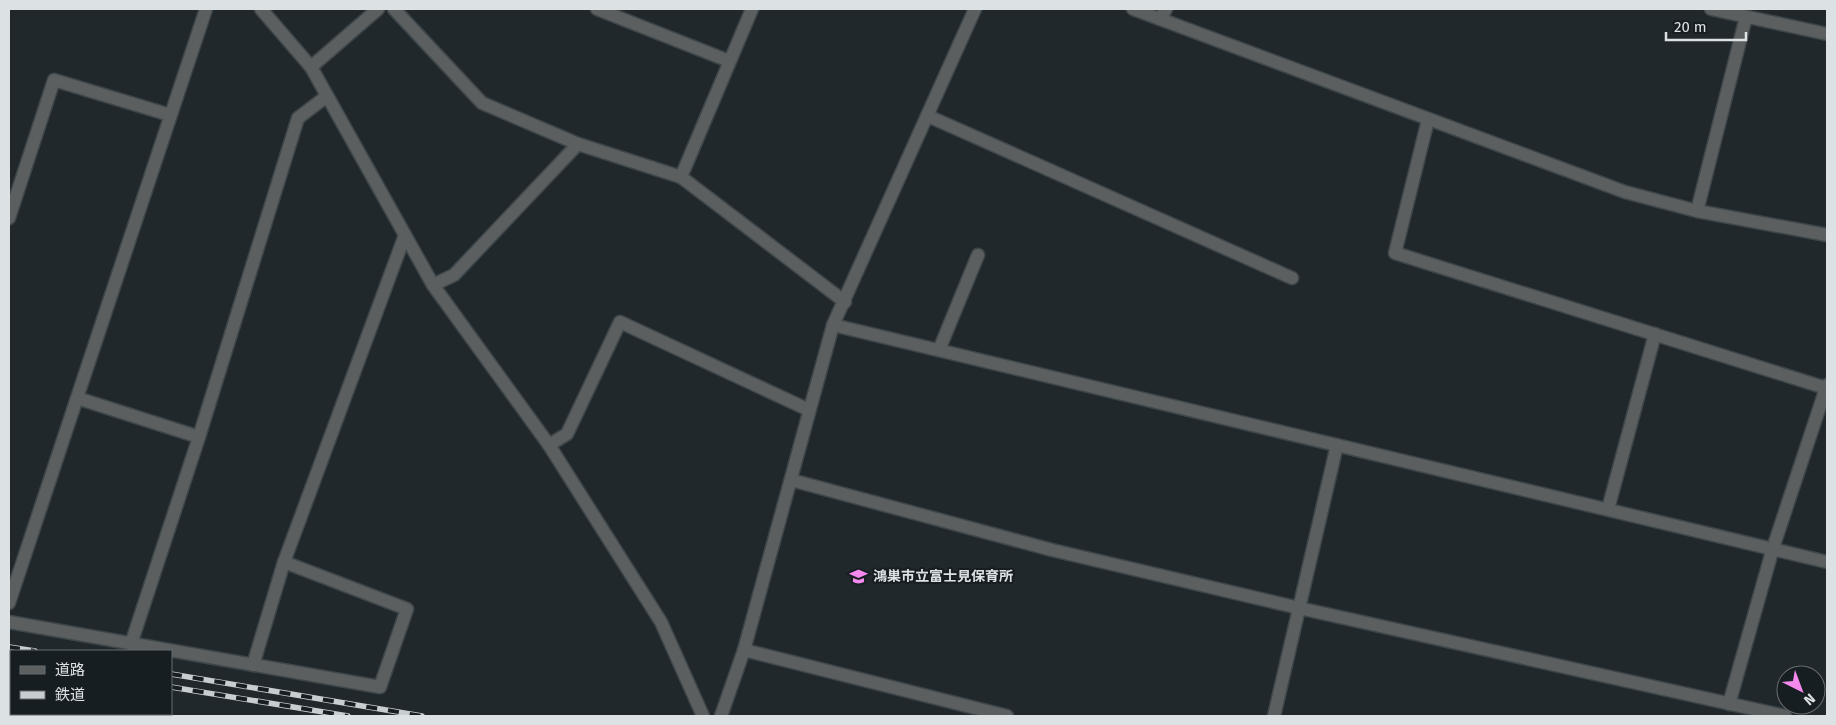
<svg xmlns="http://www.w3.org/2000/svg" width="1836" height="725" font-family="'Fira Sans','Noto Sans JP',sans-serif">
<style>
.lines{fill:none;stroke-linecap:round;stroke-linejoin:round}
.minor-casing{stroke:#3e4649;stroke-width:15}
.tertiary-casing{stroke:#3e4649;stroke-width:15}
.minor{stroke:#5b5f60;stroke-width:12}
.tertiary{stroke:#5b5f60;stroke-width:12}
.rail-casing{stroke:#c8cdd0;stroke-width:5.5}
.rail{stroke:#171e22;stroke-width:4;stroke-dasharray:11;stroke-linecap:butt}
.labels{text-anchor:middle;dominant-baseline:central;stroke-width:4;stroke-linejoin:round;paint-order:stroke}
.poi-label{font-size:14px;font-weight:bold;fill:#dce1e4;stroke:#171e22;text-anchor:start}
</style>
<rect width="100%" height="100%" fill="#20282c"/>
<g class="lines">
<defs>
<g id="minor">
<polyline points="261,9 311,67 433,285 549,445 661,622 703,716"/>
<polyline points="394,9 482,103 578,144 681,177"/>
<polyline points="597,9 729,61"/>
<polyline points="752,9 681,177 845,302"/>
<polyline points="1711,9 1827,34"/>
<polyline points="1160,19 1166,9"/>
<polyline points="311,67 378,9"/>
<polyline points="928,116 1292,278"/>
<polyline points="1428,120 1395,253 1826,388"/>
<polyline points="1697,211 1746,17"/>
<polyline points="9,218 54,80 170,115"/>
<polyline points="433,285 454,275 578,144"/>
<polyline points="833,325 1827,562"/>
<polyline points="939,350 978,255"/>
<polyline points="77,398 199,437"/>
<polyline points="549,445 567,434 620,322 809,410"/>
<polyline points="791,480 1052,550 1299,608 1785,716"/>
<polyline points="1608,509 1655,334"/>
<polyline points="9,603 206,9"/>
<polyline points="9,622 380,687 407,609 284,562"/>
<polyline points="131,644 199,437 298,118 327,96"/>
<polyline points="744,650 1007,716"/>
<polyline points="253,665 284,562 405,235"/>
<polyline points="1729,704 1773,548 1827,385"/>
<polyline points="721,716 744,650 833,325 975,9"/>
<polyline points="1274,716 1337,445"/>
</g>
<polyline id="tertiary" points="1133,9 1625,192 1697,211 1827,235"/>
</defs>
<!-- minor casing -->
<use href="#minor" class="minor-casing"/>
<!-- tertiary casing -->
<use href="#tertiary" class="tertiary-casing"/>
<!-- minor -->
<use href="#minor" class="minor"/>
<!-- tertiary -->
<use href="#tertiary" class="tertiary"/>
<defs>
<g id="rail">
<polyline points="9,647 35,651"/>
<polyline points="9,659 11,660"/>
<polyline points="171,674 422,716"/>
<polyline points="171,687 348,716"/>
</g>
</defs>
<!-- rail casing -->
<use href="#rail" class="rail-casing"/>
<!-- rail -->
<use href="#rail" class="rail"/>
</g>
<!-- icons -->
<defs>
<symbol id="school-bare" viewBox="-9 -9 18 18"><path d="M0-5L7-2L0 1L-7-2ZM-4 1L0 2.5L4 1V4Q0 6-4 4Z" fill="#f589ee" stroke="#171e22" stroke-width="2.5" paint-order="stroke"/></symbol>
</defs>
<g fill-rule="evenodd">
<use href="#school-bare" x="846" y="564" width="25" height="25"/>
</g>
<g class="labels">
<!-- poi labels -->
<g class="poi-label">
<text x="873" y="576">鴻巣市立富士見保育所</text>
</g>
</g>
<!-- border -->
<rect width="1836" height="725" fill="none" stroke="#dce1e4" stroke-width="20"/>
<!-- legend -->
<rect x="10" y="650" width="162" height="65" fill="#171e22" stroke="#666c70"/>
<rect x="20" y="666" width="25" height="8" fill="#5b5f60" stroke="#666c70"/>
<text x="55" y="675" font-size="15" fill="#dce1e4">道路</text>
<rect x="20" y="691" width="25" height="8" fill="#c8cdd0" stroke="#666c70"/>
<text x="55" y="700" font-size="15" fill="#dce1e4">鉄道</text>
<!-- north arrow -->
<g transform="translate(1801 690) rotate(138)"><circle r="24" fill="#171e22" stroke="#666c70"/>
<path d="M0-4L9 19L0 12L-9 19Z" fill="#f589ee"/>
<text y="-8" font-size="14" font-weight="bold" text-anchor="middle" fill="#dce1e4">N</text>
</g>
<!-- scale -->
<path d="M1666 32v8h80v-8" fill="none" stroke="#dce1e4" stroke-width="2.5"/>
<text x="1674" y="32" font-size="15" fill="#dce1e4" stroke="#171e22" stroke-width="4" paint-order="stroke">20 m</text>
</svg>
